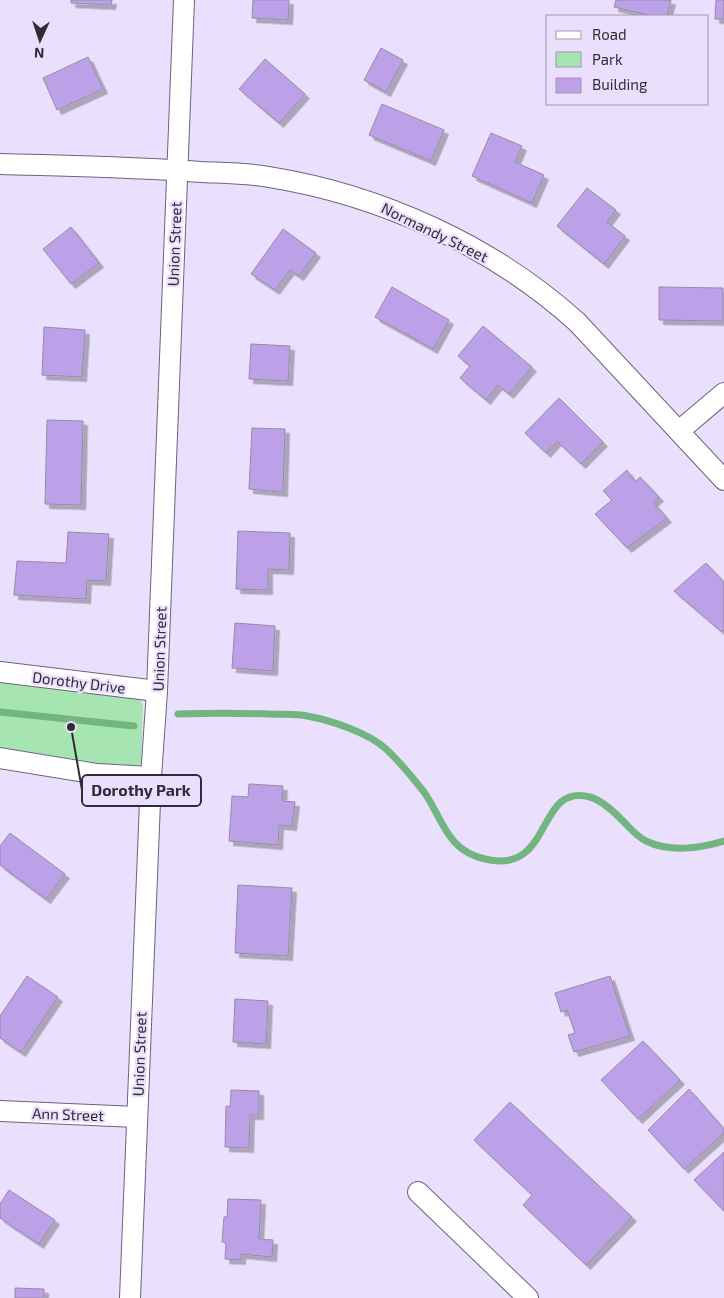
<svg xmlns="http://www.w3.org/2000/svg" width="724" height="1298" font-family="'Exo 2',sans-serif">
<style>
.green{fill:#a6e5b1}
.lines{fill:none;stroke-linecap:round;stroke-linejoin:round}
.stream{stroke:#72b580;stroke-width:7}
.building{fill:#bda1e8;stroke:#958ba5;filter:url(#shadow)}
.street-casing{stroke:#6c637c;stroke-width:22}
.street{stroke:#fff;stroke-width:20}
.labels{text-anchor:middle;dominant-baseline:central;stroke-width:4.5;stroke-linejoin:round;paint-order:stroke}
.street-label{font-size:15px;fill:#302c37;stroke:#eadffc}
.leader{fill:none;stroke:#302c37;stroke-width:2}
.callout-dot{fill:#302c37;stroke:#eadffc;stroke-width:2}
.callout{fill:#eadffc;stroke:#302c37;stroke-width:2}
.callout-label{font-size:16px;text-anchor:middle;font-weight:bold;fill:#302c37}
</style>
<defs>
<filter id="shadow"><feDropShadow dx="4.5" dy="4.5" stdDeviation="0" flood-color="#0004"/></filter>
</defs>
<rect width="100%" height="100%" fill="#eadffc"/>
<!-- green -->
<polygon class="green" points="0,679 139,697 143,705 141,764 128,768 0,749"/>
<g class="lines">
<!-- stream -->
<g class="stream">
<polyline points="0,712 134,726"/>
<path d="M178,714C208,713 238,713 269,714C281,715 295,713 307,716C330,720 369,733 386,749C399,761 413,778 424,792C443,819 446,850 485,859C554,876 535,782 590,797C601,800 613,811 621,819C628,826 637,837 646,841C671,853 699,848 724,841"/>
</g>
</g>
<!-- building -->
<g class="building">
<polygon points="71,0 112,0 111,5 71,3"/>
<polygon points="253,0 289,0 288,20 252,18"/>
<polygon points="616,0 671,0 667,16 652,16 614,7"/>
<polygon points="716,0 724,0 724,19 715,19"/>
<polygon points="381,48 403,60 386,92 364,80"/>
<polygon points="88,57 103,89 57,110 43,78"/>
<polygon points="265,59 305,94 279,123 239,89"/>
<polygon points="382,104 444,130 431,161 369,135"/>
<polygon points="491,133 522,146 515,162 544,175 532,203 472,176"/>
<polygon points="587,188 616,210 607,222 625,236 604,264 557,226"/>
<polygon points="71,227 99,263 71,284 43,249"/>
<polygon points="283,229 316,253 299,276 290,270 275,290 251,274"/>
<polygon points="392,287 449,320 433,349 375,317"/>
<polygon points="659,287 723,288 723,321 659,320"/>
<polygon points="483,326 532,367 509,394 498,385 486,400 460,378 470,366 458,356"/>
<polygon points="44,327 85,330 82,377 42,375"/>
<polygon points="251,344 290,346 288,381 249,379"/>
<polygon points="559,398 603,442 581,464 557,441 546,453 525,433"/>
<polygon points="47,420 83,421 81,505 45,504"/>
<polygon points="252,428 285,429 283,492 249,489"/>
<polygon points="627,470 635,482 640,477 659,497 653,502 667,518 627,548 595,514 612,500 603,491"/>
<polygon points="238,531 290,533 289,570 268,569 268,590 236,589"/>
<polygon points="68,532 109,534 106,581 87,580 86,599 14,595 17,561 66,563"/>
<polygon points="706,563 724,582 724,630 722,632 674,591"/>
<polygon points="235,623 275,626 273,671 232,668"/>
<polygon points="249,784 283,786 282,801 295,802 292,826 279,825 278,845 229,841 232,796 248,797"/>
<polygon points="10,833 65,874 46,899 0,865 0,846"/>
<polygon points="238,885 292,888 288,956 235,953"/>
<polygon points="27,976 58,997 21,1052 0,1038 0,1016"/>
<polygon points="610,976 630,1036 574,1052 568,1035 575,1033 567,1010 561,1012 555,993"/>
<polygon points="235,999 268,1001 266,1044 233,1042"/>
<polygon points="643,1041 680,1080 638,1119 601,1080"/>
<polygon points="689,1089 724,1129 724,1133 684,1169 648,1130"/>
<polygon points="231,1090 259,1091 259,1115 250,1115 249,1148 225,1147 226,1106 230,1107"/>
<polygon points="510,1102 632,1217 586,1265 523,1205 532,1195 474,1140"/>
<polygon points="724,1152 724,1211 694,1180"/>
<polygon points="9,1190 55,1220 39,1244 0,1218 0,1204"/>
<polygon points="228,1199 261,1200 259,1239 273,1240 272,1257 241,1254 241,1260 225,1259 226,1243 222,1242 224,1217 227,1217"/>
<polygon points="15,1288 44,1289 44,1298 15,1298"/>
</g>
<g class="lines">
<defs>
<g id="street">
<path d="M0,164C67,166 134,167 201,172C223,173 247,173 269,177C381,195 493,246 577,322L724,480"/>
<polyline points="679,431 724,393"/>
<polyline points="0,672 157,691"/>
<polyline points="0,758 97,774 151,777"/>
<polyline points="0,1111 137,1117"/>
<polyline points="418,1192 528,1298"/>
<polyline points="130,1298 151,777 157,691 184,0"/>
</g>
</defs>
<!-- street casing -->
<use href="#street" class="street-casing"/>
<!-- street -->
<use href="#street" class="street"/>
</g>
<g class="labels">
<!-- street labels -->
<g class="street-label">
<text transform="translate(435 232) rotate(26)">Normandy Street</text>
<text transform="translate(174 244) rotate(-88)">Union Street</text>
<text transform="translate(159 649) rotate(-88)">Union Street</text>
<text transform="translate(79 682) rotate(7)">Dorothy Drive</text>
<text transform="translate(139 1054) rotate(-88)">Union Street</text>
<text transform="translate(68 1114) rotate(2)">Ann Street</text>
</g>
</g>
<!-- callouts -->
<path class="leader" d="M71 727L82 790"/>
<circle class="callout-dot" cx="71" cy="727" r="5"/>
<rect class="callout" x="82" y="775" width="119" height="31" rx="5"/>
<g class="callout-label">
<text x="141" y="796">Dorothy Park</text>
</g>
<!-- legend -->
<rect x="546" y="15" width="162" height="90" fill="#eadffc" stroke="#a097ad"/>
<rect x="556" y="31" width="25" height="8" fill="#ffffff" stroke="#a097ad"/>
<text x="592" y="40" font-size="15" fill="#302c37">Road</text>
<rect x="556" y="52" width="25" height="15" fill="#a6e5b1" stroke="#a097ad"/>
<text x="592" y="65" font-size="15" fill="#302c37">Park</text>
<rect x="556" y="78" width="25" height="15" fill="#bda1e8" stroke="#a097ad"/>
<text x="592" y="90" font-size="15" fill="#302c37">Building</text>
<!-- north arrow -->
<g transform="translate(40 40) rotate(183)" stroke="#eadffc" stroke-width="4" paint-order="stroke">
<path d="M0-4L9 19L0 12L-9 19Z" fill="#302c37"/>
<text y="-8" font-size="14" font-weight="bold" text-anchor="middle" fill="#302c37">N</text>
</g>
</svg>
